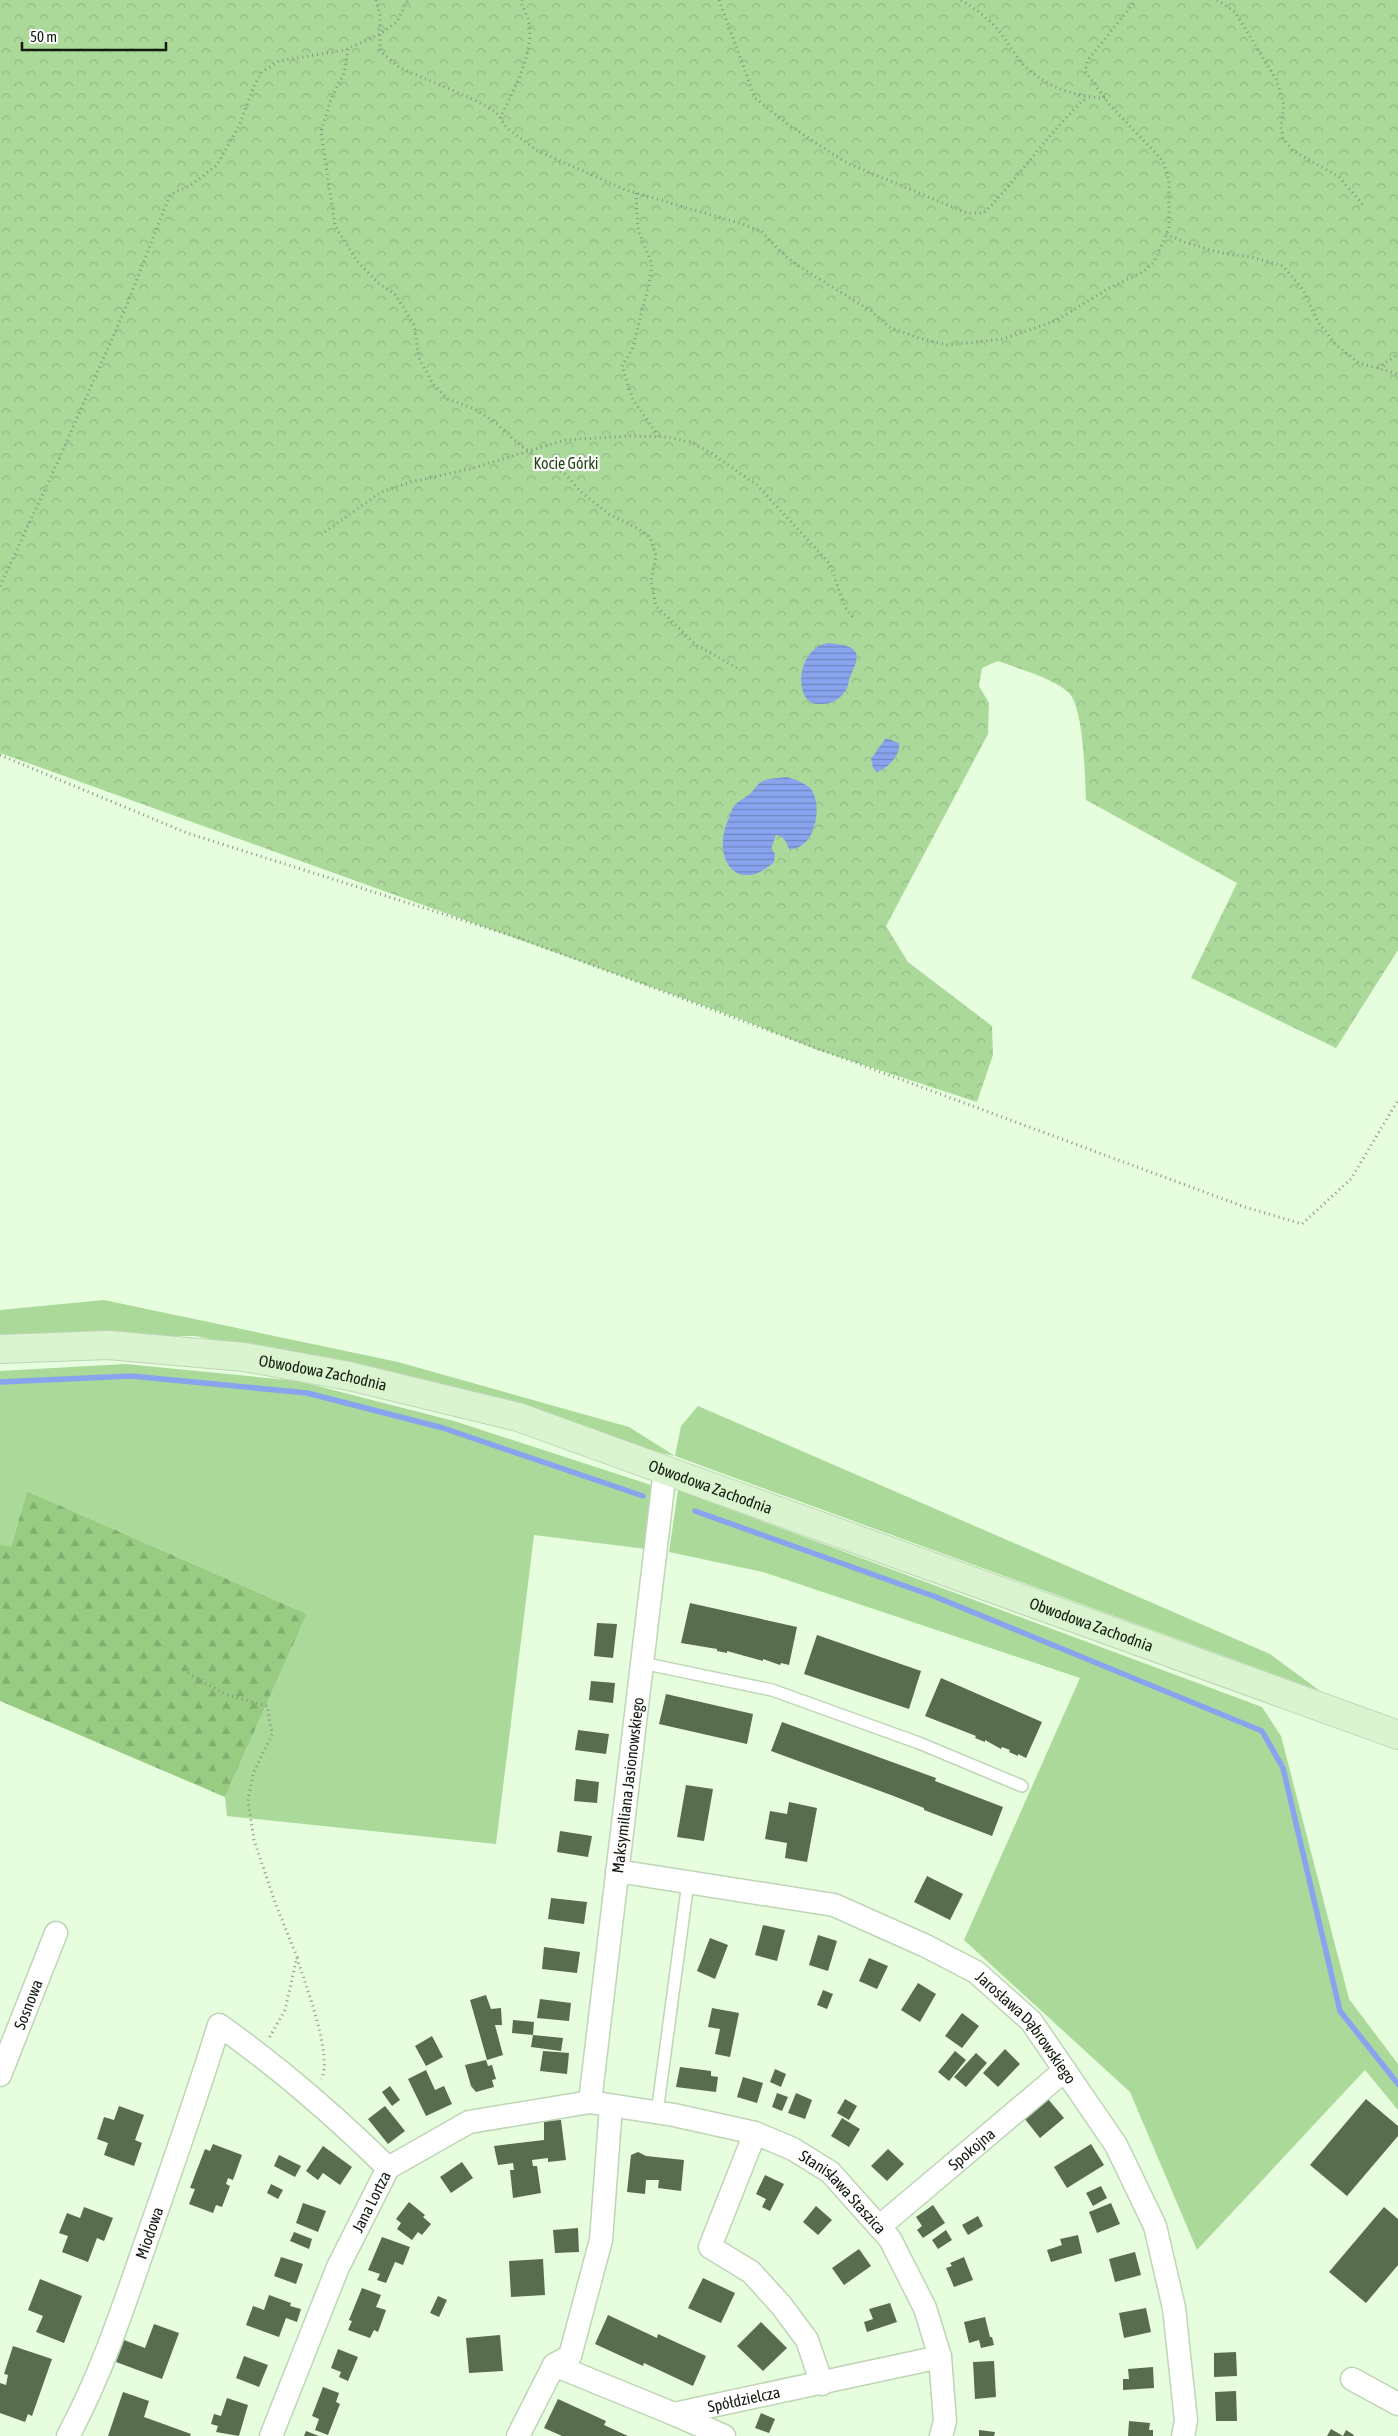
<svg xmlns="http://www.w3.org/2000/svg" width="1398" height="2436" font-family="'Asap Condensed',sans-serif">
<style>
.grass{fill:#abd99a}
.forest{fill:url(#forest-firs)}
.park{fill:url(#park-crowns)}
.water{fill:url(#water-rules)}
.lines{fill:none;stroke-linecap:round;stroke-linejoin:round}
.stream{stroke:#88a4ee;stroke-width:5.5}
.building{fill:#586c50}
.service-casing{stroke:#bed5b6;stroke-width:14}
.minor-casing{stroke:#bed5b6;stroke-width:25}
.secondary-casing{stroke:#bed5b6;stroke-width:30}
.path{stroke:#85967f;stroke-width:3;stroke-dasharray:1 4;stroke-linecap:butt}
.service{stroke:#fff;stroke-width:11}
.minor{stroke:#fff;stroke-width:22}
.secondary{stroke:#daf4cf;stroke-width:28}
.labels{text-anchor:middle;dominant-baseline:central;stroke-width:4.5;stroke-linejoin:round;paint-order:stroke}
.park-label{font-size:16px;fill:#234413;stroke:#fff}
.street-label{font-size:16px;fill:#131b10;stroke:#fff}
</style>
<defs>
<pattern id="forest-firs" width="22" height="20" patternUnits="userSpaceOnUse" patternTransform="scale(1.25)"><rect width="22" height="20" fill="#98cc83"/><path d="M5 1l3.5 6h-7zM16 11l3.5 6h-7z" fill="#82af70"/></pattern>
<pattern id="park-crowns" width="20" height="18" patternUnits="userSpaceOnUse" patternTransform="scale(1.25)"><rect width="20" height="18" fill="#abd99a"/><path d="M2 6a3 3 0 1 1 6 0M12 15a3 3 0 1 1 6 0" fill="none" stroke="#92ba84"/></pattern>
<pattern id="water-rules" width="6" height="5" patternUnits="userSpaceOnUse" patternTransform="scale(1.25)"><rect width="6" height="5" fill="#88a4ee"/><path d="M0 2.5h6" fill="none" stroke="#6e85bf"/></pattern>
</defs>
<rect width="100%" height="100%" fill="#e6fedd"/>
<!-- grass -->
<g class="grass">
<polygon points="104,1300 398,1362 629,1427 675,1456 681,1426 698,1406 1270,1654 1320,1691 675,1456 629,1446 453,1387 195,1336 0,1336 0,1310"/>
<polygon points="125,1364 298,1381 454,1421 651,1485 646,1549 534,1535 496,1844 227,1816 225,1797 307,1614 27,1491 11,1547 0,1544 0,1371"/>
<polygon points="678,1490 1262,1707 1281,1736 1349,1999 1398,2064 1398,2110 1365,2070 1197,2250 1130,2092 964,1940 1080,1678 763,1572 669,1552"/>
</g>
<!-- forest -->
<polygon class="forest" points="27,1491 307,1614 225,1797 0,1701 0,1544 11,1547"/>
<!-- park -->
<path class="park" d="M0,0H1398V950L1336,1048L1191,978L1237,883L1086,800C1085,778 1084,706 1068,692C1049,676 1021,670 998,661L982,668L979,686L989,703L988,734L886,926L908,962L992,1026L993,1055L977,1102L815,1049L738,1018L0,753Z"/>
<!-- water -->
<g class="water">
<path d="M828,643C858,646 863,651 850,677C848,681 849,684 847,688C841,699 832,705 819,704C814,704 809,703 806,698C794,679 805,646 828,643Z"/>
<path d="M886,738L899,743C901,755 888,768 877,772L873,768L871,759Z"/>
<path d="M786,777C794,779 805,783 811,789C824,807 814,851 789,849C786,841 784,836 776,835L771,849L775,854L774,862C738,895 711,860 728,820C730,816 731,810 734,806C738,801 745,798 750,794C754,790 758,783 763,781C770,778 779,778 786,777Z"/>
</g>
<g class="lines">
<!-- stream -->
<g class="stream">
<polyline points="0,1382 131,1376 307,1393 443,1428 643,1496"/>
<polyline points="695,1511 936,1597 1262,1731 1283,1768 1340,2011 1398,2084"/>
</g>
</g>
<!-- building -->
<g class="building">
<polygon points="690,1603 797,1627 789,1665 781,1663 780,1665 763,1659 763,1661 727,1651 727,1653 717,1651 717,1649 681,1643"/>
<polygon points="597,1623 617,1624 613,1658 594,1656"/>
<polygon points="817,1635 921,1671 909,1709 804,1674"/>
<polygon points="941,1678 1042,1722 1026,1758 1018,1754 1018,1756 1009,1752 1010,1750 1002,1747 1001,1749 985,1740 985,1742 975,1738 976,1736 925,1716"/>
<polygon points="591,1681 615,1683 613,1703 589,1700"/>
<polygon points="666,1694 753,1714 747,1744 659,1724"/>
<polygon points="782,1722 936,1778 935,1781 1003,1807 992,1836 924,1810 924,1808 891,1795 771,1751"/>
<polygon points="578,1730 609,1734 606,1754 575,1750"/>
<polygon points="576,1779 599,1782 597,1803 574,1801"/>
<polygon points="686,1785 713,1789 704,1841 677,1837"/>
<polygon points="789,1802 817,1808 807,1862 785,1858 787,1843 765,1839 770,1811 787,1814"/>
<polygon points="560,1831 592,1836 588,1857 557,1852"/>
<polygon points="927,1876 963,1894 950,1920 914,1902"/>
<polygon points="551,1898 587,1902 584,1924 548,1919"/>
<polygon points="763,1925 785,1930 777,1961 755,1955"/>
<polygon points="818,1935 837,1941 828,1971 809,1965"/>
<polygon points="710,1938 728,1945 715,1979 697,1971"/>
<polygon points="544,1947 580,1952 577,1973 542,1969"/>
<polygon points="869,1958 888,1966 877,1989 859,1981"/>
<polygon points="918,1983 936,1994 920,2022 901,2010"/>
<polygon points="823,1990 833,1994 827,2009 817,2005"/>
<polygon points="486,1995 491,2009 501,2008 502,2025 495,2025 503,2055 487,2060 470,2000"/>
<polygon points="540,1999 571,2003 569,2021 537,2018"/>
<polygon points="712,2008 739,2013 730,2057 715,2054 720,2029 708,2027"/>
<polygon points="962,2013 979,2026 962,2048 945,2036"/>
<polygon points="513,2020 534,2022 533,2035 563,2038 561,2051 531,2047 533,2035 512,2033"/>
<polygon points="432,2036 443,2057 426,2066 415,2046"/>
<polygon points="1005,2049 1020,2064 998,2087 983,2073"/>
<polygon points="543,2051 569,2053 567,2074 540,2071"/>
<polygon points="955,2051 966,2060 949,2081 938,2072"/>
<polygon points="976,2053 987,2063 966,2087 954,2077"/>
<polygon points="486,2060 488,2066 492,2065 496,2079 492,2080 494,2087 476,2092 471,2086 465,2065"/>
<polygon points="680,2067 711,2071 711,2076 718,2077 716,2092 676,2087"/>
<polygon points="775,2069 786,2074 781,2087 770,2082"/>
<polygon points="426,2070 435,2090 444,2086 452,2104 426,2116 408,2079"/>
<polygon points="743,2077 763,2083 757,2103 737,2097"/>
<polygon points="390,2086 400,2100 392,2106 382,2092"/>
<polygon points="777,2093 788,2097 782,2111 772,2107"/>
<polygon points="796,2093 812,2100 805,2119 788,2113"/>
<polygon points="845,2099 857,2106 849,2120 837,2113"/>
<polygon points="1048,2099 1064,2118 1040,2138 1024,2118"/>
<polygon points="1366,2099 1398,2126 1398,2136 1347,2196 1310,2165"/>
<polygon points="119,2106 144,2115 135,2140 142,2143 134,2166 104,2155 108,2143 97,2139 104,2117 114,2120"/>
<polygon points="385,2106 405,2131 388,2144 368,2119"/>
<polygon points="842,2118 860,2129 849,2147 831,2136"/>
<polygon points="561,2120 566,2160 548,2162 548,2158 532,2160 533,2166 537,2166 541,2193 513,2198 510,2170 514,2170 513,2163 498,2165 494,2146 544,2140 544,2121"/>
<polygon points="213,2144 242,2155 233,2180 228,2178 226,2184 230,2186 222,2207 216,2205 213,2213 189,2204 195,2189 190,2188 205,2149 210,2151"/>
<polygon points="1091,2144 1104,2165 1067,2188 1054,2167"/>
<polygon points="323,2146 352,2167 340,2185 323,2173 318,2180 306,2171"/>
<polygon points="888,2149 904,2164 887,2181 871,2166"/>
<polygon points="638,2152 646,2156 684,2160 681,2191 658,2188 659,2180 646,2180 645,2194 627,2192 631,2155"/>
<polygon points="279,2155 301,2166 295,2177 274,2166"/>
<polygon points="462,2162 473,2178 451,2193 440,2177"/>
<polygon points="765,2175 784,2184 770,2211 762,2207 766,2199 756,2194"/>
<polygon points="271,2184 283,2190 278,2199 267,2193"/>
<polygon points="1101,2186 1107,2198 1093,2206 1086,2193"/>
<polygon points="409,2202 425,2215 423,2217 431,2224 422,2235 418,2232 412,2240 397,2229 401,2223 396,2219"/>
<polygon points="303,2203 326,2211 318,2232 296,2223"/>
<polygon points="1111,2203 1120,2224 1097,2233 1089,2212"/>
<polygon points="933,2205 945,2223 923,2238 917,2230 922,2226 916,2217"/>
<polygon points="816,2206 832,2220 818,2235 803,2222"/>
<polygon points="84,2207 113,2218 104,2241 97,2238 88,2262 62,2252 68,2236 59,2233 67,2213 80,2218"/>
<polygon points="1384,2207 1398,2219 1398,2265 1366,2303 1329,2272"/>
<polygon points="978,2216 983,2226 968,2235 962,2225"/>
<polygon points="578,2228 579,2252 555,2253 553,2230"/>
<polygon points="946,2230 952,2240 938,2249 932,2240"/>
<polygon points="294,2232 312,2239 309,2249 290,2241"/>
<polygon points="1078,2235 1082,2253 1051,2262 1047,2250 1062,2245 1060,2239"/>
<polygon points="382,2237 410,2247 403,2265 395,2262 386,2283 377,2280 380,2274 368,2270"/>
<polygon points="859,2249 871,2266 844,2285 832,2268"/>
<polygon points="1135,2252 1141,2275 1115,2282 1109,2259"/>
<polygon points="281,2257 303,2264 296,2284 274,2276"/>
<polygon points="964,2257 973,2280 954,2287 946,2268 952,2266 950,2263"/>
<polygon points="543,2259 545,2295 511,2297 509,2261"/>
<polygon points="703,2278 735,2293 721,2323 688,2308"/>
<polygon points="40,2279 82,2296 64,2343 36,2332 43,2316 28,2310"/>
<polygon points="362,2288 381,2295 376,2307 386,2310 378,2332 374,2330 370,2338 348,2330 352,2321 349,2320"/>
<polygon points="269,2295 291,2303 290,2306 301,2309 297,2322 286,2318 279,2337 246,2325 253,2306 264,2310"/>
<polygon points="438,2296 447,2300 439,2317 430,2313"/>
<polygon points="890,2303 897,2322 867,2332 864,2322 873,2319 869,2309"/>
<polygon points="1146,2308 1151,2332 1124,2338 1119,2313"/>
<polygon points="608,2315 657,2338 658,2334 706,2356 693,2386 644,2363 643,2366 595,2344"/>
<polygon points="985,2317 990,2337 992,2337 994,2345 981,2348 979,2340 969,2343 964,2322"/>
<polygon points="761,2322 787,2348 763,2371 737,2346"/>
<polygon points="154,2324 179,2333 162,2379 116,2362 124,2340 145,2348"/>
<polygon points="500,2335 503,2371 469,2373 466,2338"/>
<polygon points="13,2346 52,2359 32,2416 28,2414 25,2422 0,2413 0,2383 6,2385 8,2375 4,2374"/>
<polygon points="338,2349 358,2357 348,2381 339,2377 341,2372 331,2368"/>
<polygon points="1236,2352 1237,2376 1214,2377 1214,2353"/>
<polygon points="244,2356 268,2365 259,2387 236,2378"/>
<polygon points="994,2361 996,2397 975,2399 973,2362"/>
<polygon points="1153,2367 1154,2388 1123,2390 1123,2379 1129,2379 1128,2369"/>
<polygon points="323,2387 339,2393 336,2402 340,2404 328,2435 315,2430 319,2419 312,2416"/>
<polygon points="1236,2391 1237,2421 1216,2421 1215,2392"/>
<polygon points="123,2392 149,2401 144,2417 191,2434 190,2436 108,2436"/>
<polygon points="227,2398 248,2405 239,2436 216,2432 218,2426 211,2424 214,2414 221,2416"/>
<polygon points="558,2399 606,2421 604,2425 628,2436 562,2436 544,2428"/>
<polygon points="761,2413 775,2419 769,2433 755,2428"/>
<polygon points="1129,2421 1150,2423 1149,2430 1153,2430 1153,2436 1128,2436"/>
<polygon points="1331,2429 1343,2436 1346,2430 1354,2435 1353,2436 1327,2436"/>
<polygon points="979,2430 995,2432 994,2436 979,2436"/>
<polygon points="306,2431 319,2436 304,2436"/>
</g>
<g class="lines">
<defs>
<g id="service">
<polyline points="642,1663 772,1690 919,1743 1022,1786"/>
<polyline points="657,2113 688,1882"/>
</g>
<g id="minor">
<path id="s1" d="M617,1871L834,1905L926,1946L976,1972L1031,2021L1116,2145L1155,2226L1174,2308L1186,2420L1183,2436"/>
<path id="s2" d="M0,2075L56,1933"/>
<path id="s3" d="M590,2102L665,1470"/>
<polyline points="755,2133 710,2247 751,2272 781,2305 807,2340 822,2384"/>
<path id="s4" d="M879,2227L1065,2070"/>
<path id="s5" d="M554,2365L674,2414L940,2357"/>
<polyline points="1352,2379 1398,2404"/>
<polyline points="674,2414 724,2436"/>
<path id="s6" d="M68,2436C99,2379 120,2317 141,2256C168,2179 195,2103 219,2025C280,2068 335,2116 388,2168"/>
<path id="s7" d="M271,2436L338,2267L388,2168L469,2122L590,2102L674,2115L755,2133L793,2149L830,2172L890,2239L925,2308L940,2357L945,2421L941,2436"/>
<polyline points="518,2436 554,2365 570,2356 601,2240 611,2106"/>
</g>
<g id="secondary">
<path id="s8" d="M0,1349L108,1345L244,1357L349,1376L518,1417L1398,1735"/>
</g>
</defs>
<!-- service casing -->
<use href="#service" class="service-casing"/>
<!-- minor casing -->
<use href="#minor" class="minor-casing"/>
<!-- secondary casing -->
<use href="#secondary" class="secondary-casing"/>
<!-- path -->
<g class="path">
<polyline points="376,0 380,15 380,51 400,68 473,99 496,112 507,128 538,151 626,190 746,225 762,232 785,256 800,267 871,311 889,327 919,338 947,345 1003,339 1055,321 1111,287 1143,272 1154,262 1169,228 1169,181 1163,161 1109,104 1085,71 1088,60 1136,0"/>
<path d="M719,0L755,98L790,126L847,163L967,213H984C1020,176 1048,133 1086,98"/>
<path d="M961,0C970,6 979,11 986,18C998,27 1006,41 1015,54C1035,83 1071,97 1105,98"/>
<polyline points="1217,0 1235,12 1276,79 1284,105 1281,127 1283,138 1292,150 1339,177 1364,206"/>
<polyline points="348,49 344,73 331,99 321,132 335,226 357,261 378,283 395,294 414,325 419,358 433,384 448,399 475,409 496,423 521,446 565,474 581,492 609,514 637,528 650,537 656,556 651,581 656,606 695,644 737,668"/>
<path d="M500,118C513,92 529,63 530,33C531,23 525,12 521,3L522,0"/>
<polyline points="636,193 638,230 652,264 649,284 632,350 622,366 633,400 659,437"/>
<polyline points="1166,234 1184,242 1221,253 1251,257 1283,266 1303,290 1318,322 1336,345 1359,363 1398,374"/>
<polyline points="1378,368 1398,354"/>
<polyline points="325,532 381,492 411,482 470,469 565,440 630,436 668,437 690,442 711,453 757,485 830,564 845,607 855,620"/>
<polyline points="0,586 59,459 126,307 170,195 191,185 217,165 239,126 254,86 262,72 279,61 345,50 380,34 397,22 408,0"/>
<polyline points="0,755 187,833 519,938 1245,1207 1302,1224 1351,1179 1398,1100"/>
<polyline points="188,1673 225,1694 267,1706 272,1734 253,1774 248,1801 254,1840 276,1905 297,1957 285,2010 269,2038"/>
<path d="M297,1958C305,1983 334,2059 321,2079"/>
</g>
<!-- service -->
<use href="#service" class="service"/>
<!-- minor -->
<use href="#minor" class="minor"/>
<!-- secondary -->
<use href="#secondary" class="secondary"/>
</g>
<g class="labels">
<!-- park labels -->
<g class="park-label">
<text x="566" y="463">Kocie Górki</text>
</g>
<!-- street labels -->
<g class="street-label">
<text stroke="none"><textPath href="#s8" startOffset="325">Obwodowa Zachodnia</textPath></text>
<text stroke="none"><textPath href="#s8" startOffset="730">Obwodowa Zachodnia</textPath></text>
<text stroke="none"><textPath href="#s8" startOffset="1135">Obwodowa Zachodnia</textPath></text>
<text stroke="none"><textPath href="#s3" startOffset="319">Maksymiliana Jasionowskiego</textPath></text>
<text stroke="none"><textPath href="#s2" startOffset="76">Sosnowa</textPath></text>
<text stroke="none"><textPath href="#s1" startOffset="452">Jarosława Dąbrowskiego</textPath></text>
<text stroke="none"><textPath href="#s4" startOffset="121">Spokojna</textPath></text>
<text stroke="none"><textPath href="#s7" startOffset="784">Stanisława Staszica</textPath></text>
<text stroke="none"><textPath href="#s7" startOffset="255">Jana Lortza</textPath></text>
<text stroke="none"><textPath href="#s6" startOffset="219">Miodowa</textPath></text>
<text stroke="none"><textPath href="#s5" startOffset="201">Spółdzielcza</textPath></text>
</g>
</g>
<!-- scale -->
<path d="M22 42v8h144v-8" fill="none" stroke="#131b10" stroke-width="2.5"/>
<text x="30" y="42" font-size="15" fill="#131b10" stroke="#ffffff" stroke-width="4" paint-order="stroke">50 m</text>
</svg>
